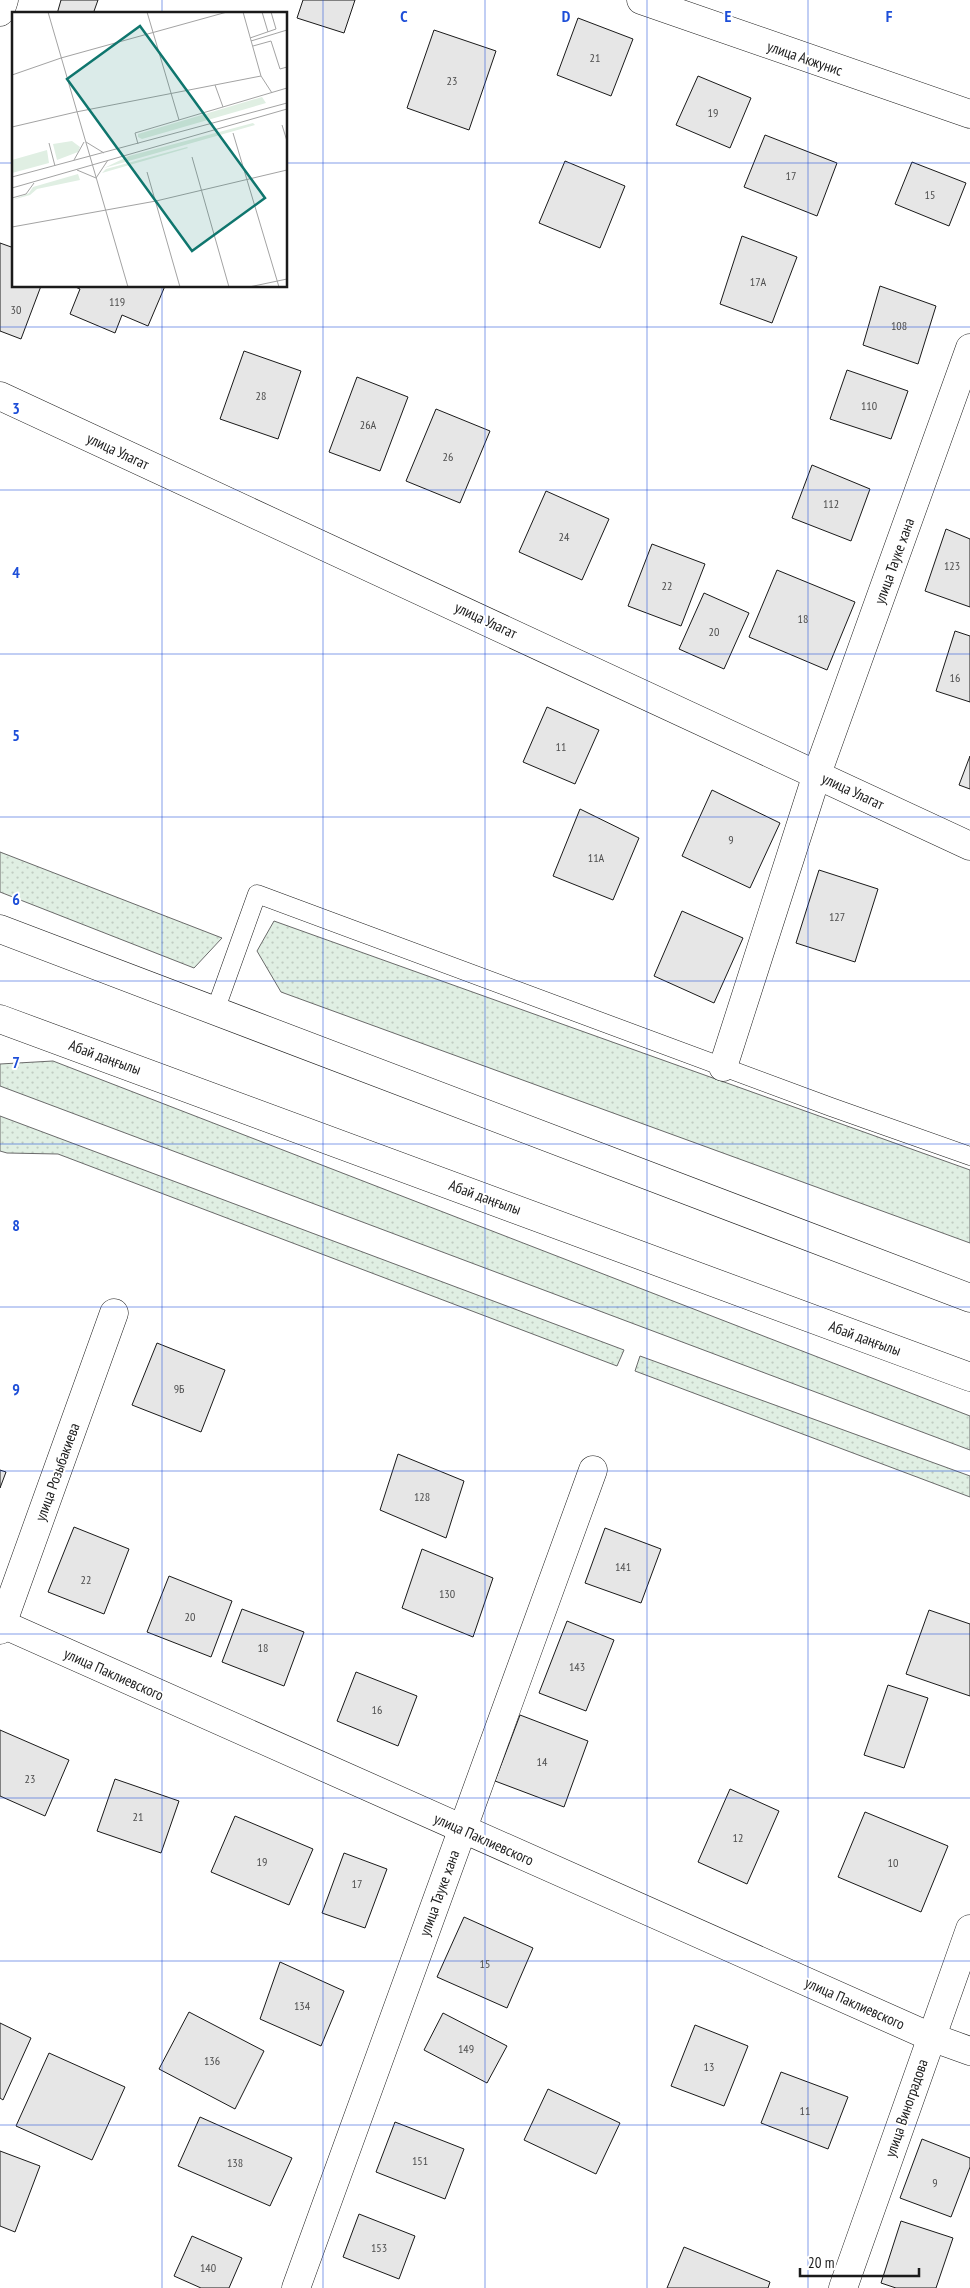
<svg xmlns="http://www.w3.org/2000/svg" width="970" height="2288" font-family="'PT Sans Narrow',sans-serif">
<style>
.grass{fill:url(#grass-dots);stroke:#6a6a6a}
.building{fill:#e6e6e6;stroke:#1a1a1a}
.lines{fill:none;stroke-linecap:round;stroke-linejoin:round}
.service-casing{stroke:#1a1a1a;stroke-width:19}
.minor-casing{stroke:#1a1a1a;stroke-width:29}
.secondary-casing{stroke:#1a1a1a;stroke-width:29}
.service{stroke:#fff;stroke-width:18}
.minor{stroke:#fff;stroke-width:28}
.secondary{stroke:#fff;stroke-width:28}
.grid{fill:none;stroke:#1d4ed8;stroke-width:1;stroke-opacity:0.55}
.labels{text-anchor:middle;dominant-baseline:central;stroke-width:4;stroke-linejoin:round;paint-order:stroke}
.number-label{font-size:12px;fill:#4d4d4d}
.street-label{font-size:15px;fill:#1a1a1a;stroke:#fff}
.inset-road{fill:none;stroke:#a3a3a3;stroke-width:1}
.view{fill:#0f766e;fill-opacity:0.15;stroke:#0f766e;stroke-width:2.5}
.inset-edge{fill:none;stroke:#1a1a1a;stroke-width:2.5}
.grid-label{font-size:16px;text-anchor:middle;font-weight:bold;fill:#1d4ed8;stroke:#fff;stroke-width:4;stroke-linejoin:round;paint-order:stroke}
</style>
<defs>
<pattern id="grass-dots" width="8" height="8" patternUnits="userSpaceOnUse" patternTransform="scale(1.25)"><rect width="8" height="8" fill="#e0efe3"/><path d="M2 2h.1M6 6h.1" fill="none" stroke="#c0ccc2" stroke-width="1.8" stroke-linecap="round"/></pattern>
</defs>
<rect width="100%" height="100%" fill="#fff"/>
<!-- grass -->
<g class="grass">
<polygon points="0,852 222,938 194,968 0,892"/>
<polygon points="274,921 970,1170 970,1243 281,992 257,951"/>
<polygon points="53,1061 970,1416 970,1450 0,1086 0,1064"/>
<polygon points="0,1116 624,1350 617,1366 58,1154 7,1153 0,1151"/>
<polygon points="640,1356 970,1476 970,1497 635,1371"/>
</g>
<!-- building -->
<g class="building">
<polygon points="61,0 98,0 93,14 57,14"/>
<polygon points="303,0 355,0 344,33 297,18"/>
<polygon points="578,18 633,39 611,96 557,75"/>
<polygon points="434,30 496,51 469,130 407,108"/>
<polygon points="698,76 751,98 730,148 676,125"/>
<polygon points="765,135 837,163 817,216 744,187"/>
<polygon points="565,161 625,186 600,248 539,223"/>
<polygon points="912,162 966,183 949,226 895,204"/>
<polygon points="742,236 797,257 772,323 720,304"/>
<polygon points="0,243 14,248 14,286 41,286 21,339 0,331"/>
<polygon points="73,286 165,286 148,326 122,315 115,333 70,314 80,289"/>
<polygon points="880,286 936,306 918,364 863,345"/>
<polygon points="244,351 301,371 278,439 220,419"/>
<polygon points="847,370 908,391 891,439 830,419"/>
<polygon points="357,377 408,397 380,471 329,452"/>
<polygon points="436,409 490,431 460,503 406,481"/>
<polygon points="812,465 870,489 851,541 792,518"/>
<polygon points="546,491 609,519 582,580 519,552"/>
<polygon points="946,529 970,539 970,607 925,591"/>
<polygon points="652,544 705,564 681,626 628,606"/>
<polygon points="777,570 855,602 827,670 749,637"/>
<polygon points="704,593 749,613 724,669 679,649"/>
<polygon points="955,631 970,636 970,702 936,691"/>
<polygon points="547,707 599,730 575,784 523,762"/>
<polygon points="970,756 970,789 959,785"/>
<polygon points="712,790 780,823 750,888 682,856"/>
<polygon points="580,809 639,838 613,900 553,876"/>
<polygon points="819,870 878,889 855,962 796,943"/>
<polygon points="682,911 743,938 714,1003 654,976"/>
<polygon points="157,1343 225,1370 201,1432 132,1405"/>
<polygon points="398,1454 464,1481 446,1538 380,1510"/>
<polygon points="0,1470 6,1472 0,1488"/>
<polygon points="74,1527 129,1549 104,1614 48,1592"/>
<polygon points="605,1528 661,1549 641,1603 585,1583"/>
<polygon points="422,1549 493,1578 473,1637 402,1608"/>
<polygon points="169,1576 232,1601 211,1657 147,1632"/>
<polygon points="242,1609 304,1632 284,1686 222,1662"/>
<polygon points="929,1610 970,1624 970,1696 906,1674"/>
<polygon points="567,1621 614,1640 586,1711 539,1693"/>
<polygon points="356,1672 417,1696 398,1746 337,1721"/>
<polygon points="888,1685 928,1698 904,1768 864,1755"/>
<polygon points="520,1715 588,1741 564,1807 495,1781"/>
<polygon points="0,1730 69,1760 45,1816 0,1796"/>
<polygon points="115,1779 179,1801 161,1853 97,1831"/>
<polygon points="730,1789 779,1811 747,1884 698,1862"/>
<polygon points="865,1812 948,1846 921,1912 838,1877"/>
<polygon points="235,1816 313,1849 289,1905 211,1872"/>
<polygon points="344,1853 387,1869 365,1928 322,1913"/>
<polygon points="464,1917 533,1948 507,2008 437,1977"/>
<polygon points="280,1962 344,1991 321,2046 260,2019"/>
<polygon points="189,2012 264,2051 235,2109 159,2069"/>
<polygon points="443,2013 507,2046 487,2083 424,2050"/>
<polygon points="0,2023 31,2038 3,2100 0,2098"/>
<polygon points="695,2025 748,2046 724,2106 671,2086"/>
<polygon points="49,2053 125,2087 92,2160 16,2126"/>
<polygon points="781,2072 848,2097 828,2149 761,2123"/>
<polygon points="548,2089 620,2123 596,2174 524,2140"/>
<polygon points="200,2117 292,2158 270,2206 178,2166"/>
<polygon points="395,2122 464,2149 445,2199 376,2172"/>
<polygon points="922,2139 970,2158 970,2167 951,2217 900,2198"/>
<polygon points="0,2151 40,2166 15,2232 0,2226"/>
<polygon points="359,2214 415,2236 399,2279 343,2257"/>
<polygon points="901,2221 953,2238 936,2288 896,2288 881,2283"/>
<polygon points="192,2236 242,2258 229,2288 201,2288 174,2276"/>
<polygon points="684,2247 770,2282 768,2288 667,2288"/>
</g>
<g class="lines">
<defs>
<polyline id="service" points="215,1011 257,894 831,1107 970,1156"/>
<g id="minor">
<polyline points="641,0 970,114"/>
<polyline points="0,396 970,846"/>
<polyline points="723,1067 817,774 970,348"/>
<polyline points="0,1623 931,2037 970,2051"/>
<polyline points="0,1630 114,1313"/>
<polyline points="296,2288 593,1470"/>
<polyline points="843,2288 970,1929"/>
</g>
<g id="secondary">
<polyline points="0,12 4,0"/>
<polyline points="0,929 970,1298"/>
<polyline points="0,1019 970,1377"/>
</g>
</defs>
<!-- service casing -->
<use href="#service" class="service-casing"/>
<!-- minor casing -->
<use href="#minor" class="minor-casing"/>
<!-- secondary casing -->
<use href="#secondary" class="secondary-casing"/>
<!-- service -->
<use href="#service" class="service"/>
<!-- minor -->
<use href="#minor" class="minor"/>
<!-- secondary -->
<use href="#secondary" class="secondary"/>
</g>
<!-- grid -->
<path class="grid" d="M162,0V14M323,0V2288M485,0V2288M647,0V2288M808,0V2288M0,163H14M286,163H970M162,286V2288M0,327H970M0,490H970M0,654H970M0,817H970M0,981H970M0,1144H970M0,1307H970M0,1471H970M0,1634H970M0,1798H970M0,1961H970M0,2125H970"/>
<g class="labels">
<!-- number labels -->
<g class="number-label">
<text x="595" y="57">21</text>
<text x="452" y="80">23</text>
<text x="713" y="112">19</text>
<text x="791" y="175">17</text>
<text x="930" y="194">15</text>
<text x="758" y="281">17А</text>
<text x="117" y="301">119</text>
<text x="16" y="309">30</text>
<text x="899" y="325">108</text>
<text x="261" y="395">28</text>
<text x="869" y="405">110</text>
<text x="368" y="424">26А</text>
<text x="448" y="456">26</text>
<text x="831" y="503">112</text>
<text x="564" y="536">24</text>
<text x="952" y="565">123</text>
<text x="667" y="585">22</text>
<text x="803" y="618">18</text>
<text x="714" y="631">20</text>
<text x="955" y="677">16</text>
<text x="561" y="746">11</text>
<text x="731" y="839">9</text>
<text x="596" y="857">11А</text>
<text x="837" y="916">127</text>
<text x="179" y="1388">9Б</text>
<text x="422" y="1496">128</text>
<text x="623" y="1566">141</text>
<text x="86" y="1579">22</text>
<text x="447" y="1593">130</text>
<text x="190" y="1616">20</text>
<text x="263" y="1647">18</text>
<text x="577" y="1666">143</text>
<text x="377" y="1709">16</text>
<text x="542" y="1761">14</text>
<text x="30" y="1778">23</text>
<text x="138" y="1816">21</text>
<text x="738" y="1837">12</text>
<text x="262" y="1861">19</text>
<text x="893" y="1862">10</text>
<text x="357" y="1883">17</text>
<text x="485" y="1963">15</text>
<text x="302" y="2005">134</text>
<text x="466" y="2048">149</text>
<text x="212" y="2060">136</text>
<text x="709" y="2066">13</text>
<text x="805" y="2110">11</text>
<text x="420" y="2160">151</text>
<text x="235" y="2162">138</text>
<text x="935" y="2182">9</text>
<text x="379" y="2247">153</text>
<text x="208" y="2267">140</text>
</g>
<!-- street labels -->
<g class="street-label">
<text transform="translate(805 58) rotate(19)">улица Акжунис</text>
<text transform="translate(118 451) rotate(25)">улица Улагат</text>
<text transform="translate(894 561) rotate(-70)">улица Тауке хана</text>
<text transform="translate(486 620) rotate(25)">улица Улагат</text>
<text transform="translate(853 791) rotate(25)">улица Улагат</text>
<text transform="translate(105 1057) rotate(20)">Абай даңғылы</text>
<text transform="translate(485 1197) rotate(20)">Абай даңғылы</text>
<text transform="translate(865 1338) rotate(20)">Абай даңғылы</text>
<text transform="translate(57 1472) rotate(-70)">улица Розыбакиева</text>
<text transform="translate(114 1674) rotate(24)">улица Паклиевского</text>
<text transform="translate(484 1839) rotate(24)">улица Паклиевского</text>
<text transform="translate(439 1893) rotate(-70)">улица Тауке хана</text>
<text transform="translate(855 2003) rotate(24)">улица Паклиевского</text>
<text transform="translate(906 2108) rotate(-71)">улица Виноградова</text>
</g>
</g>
<!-- overview -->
<g transform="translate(12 12)">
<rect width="275" height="275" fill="#fff"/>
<path d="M250,85L254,91L130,127L126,125V122ZM241,111L243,113L92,156L117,144ZM60,129L68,135L66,140L45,148L41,132ZM175,135L176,136L90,161L94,157ZM35,138L37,151L0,161V148ZM66,162L68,168L25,177L18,183L0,188L17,181L21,175Z" fill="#e0efe3"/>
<path class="inset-road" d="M36,0L116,275M135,0L167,108M231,0L249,64L260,81M250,0L256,20M238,26L264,17L259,0M239,29L275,18M241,34L259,29L268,57L275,55M0,63L49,46L215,0M203,73L211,95M270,113L275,129M0,115L64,100L249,64M221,121L267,275M74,130L92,141M37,131L43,154M126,132L123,121L275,76M180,145L217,275M62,148L72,130M65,158L84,166M135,160L168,275M0,165L275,91M84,166L96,148M0,176L275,97M0,186L14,182L22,171M0,215L144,189L275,158M237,275L275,267"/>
<path class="view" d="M128,14L253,186L180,239L55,67Z"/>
<rect width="275" height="275" class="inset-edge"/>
</g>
<g class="grid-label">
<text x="404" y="22">C</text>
<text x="566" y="22">D</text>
<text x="728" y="22">E</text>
<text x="889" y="22">F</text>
<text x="16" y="414">3</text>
<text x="16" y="578">4</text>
<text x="16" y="741">5</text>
<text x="16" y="905">6</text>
<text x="16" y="1068">7</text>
<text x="16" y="1231">8</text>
<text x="16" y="1395">9</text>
</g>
<!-- scale -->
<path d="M800 2268v8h119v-8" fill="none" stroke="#1a1a1a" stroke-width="2.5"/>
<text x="808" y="2268" font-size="15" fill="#1a1a1a" stroke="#ffffff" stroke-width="4" paint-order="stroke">20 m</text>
</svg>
